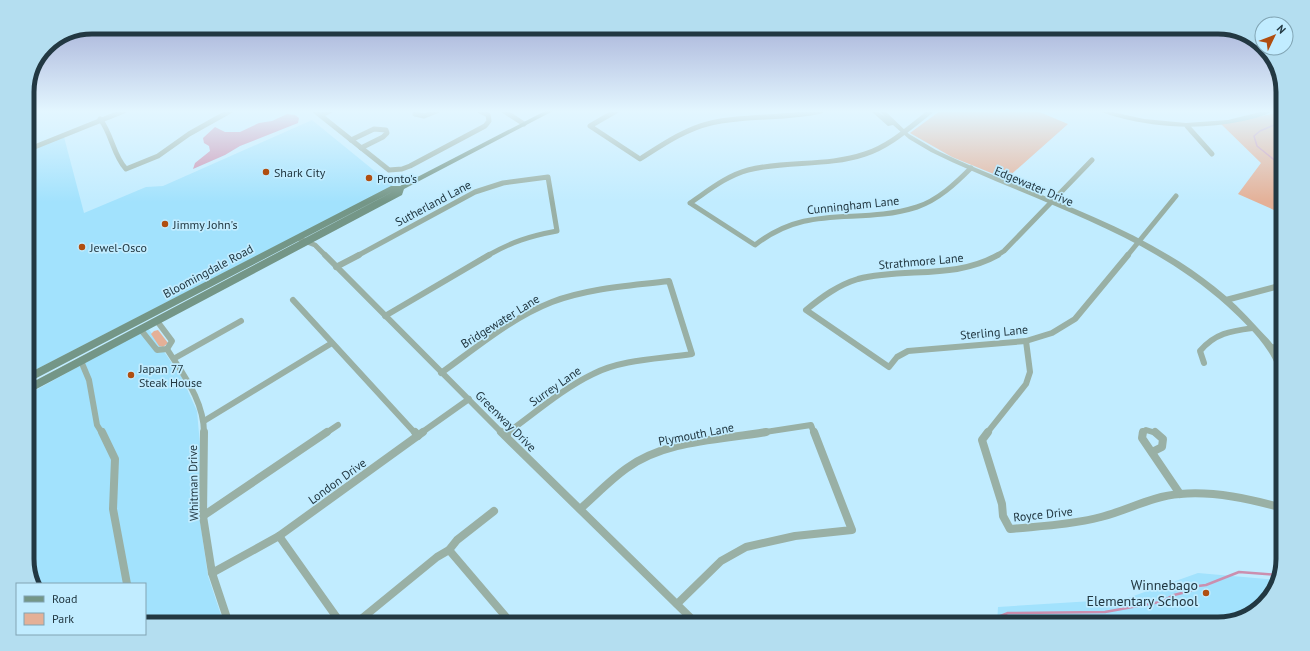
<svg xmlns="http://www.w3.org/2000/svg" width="1310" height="651" font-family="'PT Sans',sans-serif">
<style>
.built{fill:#a2e2fd}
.green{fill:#e4b097}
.water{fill:#cb8faf}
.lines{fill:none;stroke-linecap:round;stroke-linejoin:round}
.stream-far1{stroke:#cb8faf;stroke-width:1.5}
.stream{stroke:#cb8faf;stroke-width:2.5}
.minor-far2{stroke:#99b0a5;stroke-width:5}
.minor-far1{stroke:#99b0a5;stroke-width:6}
.minor{stroke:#99b0a5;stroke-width:8}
.tertiary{fill:#99b0a5;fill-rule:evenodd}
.secondary{fill:#749687;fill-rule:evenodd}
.poi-dot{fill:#b04e10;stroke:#c1ecff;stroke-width:1.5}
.labels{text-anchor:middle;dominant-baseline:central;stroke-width:3.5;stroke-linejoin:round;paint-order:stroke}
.poi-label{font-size:12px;fill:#223842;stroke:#c1ecff;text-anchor:start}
.street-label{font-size:12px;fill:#223842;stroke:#c1ecff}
.near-poi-label{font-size:14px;fill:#223842;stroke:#c1ecff;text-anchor:end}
.rim{fill:none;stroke:#223842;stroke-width:5}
</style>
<rect width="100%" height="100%" fill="#c1ecff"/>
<!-- built -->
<g class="built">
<polygon points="312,120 393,186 27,374 27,151 64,137 84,213 146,187 163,186"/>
<polygon points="148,328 182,378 197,411 200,445 199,514 208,576 224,624 145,624 145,584 34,584 27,563 27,395"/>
<polygon points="1198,573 1278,580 1276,587 1254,613 1218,624 997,624 998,607 1125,599"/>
</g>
<!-- green -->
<g class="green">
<polygon points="940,111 993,111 997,113 1000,111 1037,111 1068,124 1006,179 952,157 910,133"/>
<polygon points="1280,111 1283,111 1283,214 1238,194 1261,163 1221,124 1277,113"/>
<polygon points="158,330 168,343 163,347 159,346 151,334 154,331"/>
</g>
<!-- water -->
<polygon class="water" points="287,114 295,115 299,118 298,123 240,146 225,155 193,169 195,163 210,151 209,146 204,143 203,138 215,127 225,132 240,132 259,123 272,121"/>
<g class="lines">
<!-- stream-far1 -->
<polyline class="stream-far1" points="1281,122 1260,131 1254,136 1257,146 1283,167"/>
<!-- stream -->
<polyline class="stream" points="941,624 986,618 993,619 1008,613 1105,612 1160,602 1174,595 1190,591 1198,586 1206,585 1239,572 1279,575"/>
<!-- minor-far2 -->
<g class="minor-far2">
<polyline points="315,111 389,170 402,169 410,166 485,126 489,121 488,115 480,111"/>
<polyline points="416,111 415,114 424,116 437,111"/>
<polyline points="504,111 524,124"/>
<path d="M616,111L590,126L640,159C662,145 685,129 711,123C747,115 785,119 821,111"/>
<path d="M931,111C910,127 890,146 865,154C827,167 786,160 748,170C726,176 708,191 690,203L755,245C810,202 857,226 917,207C938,200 955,184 971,168"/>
<polyline points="321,115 330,111"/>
<path d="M100,119C112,134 113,155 126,169L158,156L189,134L230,111"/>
<polyline points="1187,126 1212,154"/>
<polyline points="351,140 374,129 386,130 387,133 383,137 361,148"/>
<polyline points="27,150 124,111"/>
<polyline points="297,238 315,245 326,256"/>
<path d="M357,256L475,192L503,183L548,177L557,231C530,236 511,242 487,256"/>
<polyline points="996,256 1004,251 1092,160"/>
<polyline points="1127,256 1176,196"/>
</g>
<!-- minor-far1 -->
<g class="minor-far1">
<polyline points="325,255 502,433"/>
<path d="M998,255C954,280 905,267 858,279C838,285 822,297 806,310L889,367L897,357L908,351L1026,341L1052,333L1075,319L1128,255"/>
<polyline points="336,267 359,255"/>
<polyline points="293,300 415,433"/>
<polyline points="1226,300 1283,285"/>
<polyline points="385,316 489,255"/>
<polyline points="141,330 157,350 167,349 172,341 157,321"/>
<polyline points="1270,347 1283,348"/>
<path d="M167,349C184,376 204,401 204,433"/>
<polyline points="175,358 241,321"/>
<polyline points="81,361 89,380 97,425 102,433"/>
<path d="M1204,363L1200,351C1215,333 1231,331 1253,328"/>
<path d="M441,373C476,348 511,318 552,302C589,288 630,286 669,281L692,354C660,359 622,359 593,374C562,389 535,413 507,433"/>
<polyline points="204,421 332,343"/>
<polyline points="326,433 338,425"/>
<polyline points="421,433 469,399"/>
<polyline points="759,433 811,425 814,433"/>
<polyline points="987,433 1026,384 1030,372 1026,341"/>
<polyline points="1142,433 1146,430 1156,433"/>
</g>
<!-- minor -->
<g class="minor">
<polyline points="102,432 115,459 113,509 127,584"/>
<polyline points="204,432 203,516 212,573 229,624"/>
<polyline points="415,432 418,436"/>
<polyline points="501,432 697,624"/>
<path d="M988,432L982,440L1002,504L1003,516L1010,529C1040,526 1071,525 1101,517C1128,510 1152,496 1180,494C1215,491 1250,499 1283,508"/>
<polyline points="1143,432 1142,438 1180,494"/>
<polyline points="505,435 509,432"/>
<polyline points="1152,452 1162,447 1163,439 1155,432"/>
<path d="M580,509C595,496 610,480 627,468C665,440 720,440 766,432"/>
<polyline points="203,516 327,432"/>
<polyline points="279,536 340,622 345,624"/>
<polyline points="449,550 512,624"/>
<polyline points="212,573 279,536 423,432"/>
<polyline points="677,604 721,561 746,547 795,536 852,530 814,432"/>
<polyline points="355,624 437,557 449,550 457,540 494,511"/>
</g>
<!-- tertiary -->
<g class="tertiary">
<path d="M871,111H877L885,117L879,111H885L909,134L936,150C1045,202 1175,233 1257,327C1266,337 1281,350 1283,364C1283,368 1283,372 1283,376L1280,375C1276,367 1273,358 1268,351C1257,334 1242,320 1227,306C1143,230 1031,201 931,152L909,139L893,125L888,126Z"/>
<path d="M1100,111H1108L1144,119L1186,123L1228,120L1264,111H1272C1265,116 1252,119 1243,121C1201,130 1158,128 1117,117C1112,115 1105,114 1100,111Z"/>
</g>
<!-- secondary -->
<polygon class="secondary" points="545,111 553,111 404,189 402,195 27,394 27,385 396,190 27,383 27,374 391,186 400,186"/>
</g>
<!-- sky -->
<linearGradient id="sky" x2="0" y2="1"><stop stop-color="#9ca5d1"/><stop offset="0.55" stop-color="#e3f6ff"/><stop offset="1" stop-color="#e3f6ff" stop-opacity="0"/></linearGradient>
<rect width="1310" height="202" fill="url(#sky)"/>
<!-- markers -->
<g class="poi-dot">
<circle cx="266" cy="172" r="4"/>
<circle cx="369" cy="178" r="4"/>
<circle cx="165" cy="224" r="4"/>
<circle cx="82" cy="247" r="4"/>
<circle cx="131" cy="375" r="4"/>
<circle cx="1206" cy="593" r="4"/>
</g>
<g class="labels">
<!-- poi labels -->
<g class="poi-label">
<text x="274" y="172">Shark City</text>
<text x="377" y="178">Pronto's</text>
<text x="173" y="224">Jimmy John's</text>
<text x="90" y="247">Jewel-Osco</text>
<text x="139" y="368">Japan 77<tspan x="139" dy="14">Steak House</tspan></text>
</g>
<!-- street labels -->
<g class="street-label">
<text transform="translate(1034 186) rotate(23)">Edgewater Drive</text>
<text transform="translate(433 203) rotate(-28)">Sutherland Lane</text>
<text transform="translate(853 205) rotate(-6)">Cunningham Lane</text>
<text transform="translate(921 261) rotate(-5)">Strathmore Lane</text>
<text transform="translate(208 271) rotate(-28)">Bloomingdale Road</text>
<text transform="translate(500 321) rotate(-32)">Bridgewater Lane</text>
<text transform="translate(994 332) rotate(-5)">Sterling Lane</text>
<text transform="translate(555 386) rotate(-35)">Surrey Lane</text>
<text transform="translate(506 421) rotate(45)">Greenway Drive</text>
<text transform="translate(696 434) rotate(-11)">Plymouth Lane</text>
<text transform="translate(337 481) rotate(-36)">London Drive</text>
<text transform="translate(193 483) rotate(-91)">Whitman Drive</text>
<text transform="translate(1043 514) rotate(-6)">Royce Drive</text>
</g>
<!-- near-poi labels -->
<g class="near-poi-label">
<text x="1198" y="585">Winnebago<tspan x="1198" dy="16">Elementary School</tspan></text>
</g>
</g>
<!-- crop -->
<path d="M0 0H1310V651H0ZM92 34H1218A58 58 0 0 1 1276 92V559A58 58 0 0 1 1218 617H92A58 58 0 0 1 34 559V92A58 58 0 0 1 92 34Z" fill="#b4def0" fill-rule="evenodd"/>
<path class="rim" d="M92 34H1218A58 58 0 0 1 1276 92V559A58 58 0 0 1 1218 617H92A58 58 0 0 1 34 559V92A58 58 0 0 1 92 34Z"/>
<!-- legend -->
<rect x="16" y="583" width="130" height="52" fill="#c1ecff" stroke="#81a4b3"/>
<rect x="24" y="596" width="20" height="6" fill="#749687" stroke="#81a4b3"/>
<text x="52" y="603" font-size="12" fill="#223842">Road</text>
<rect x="24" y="613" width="20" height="12" fill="#e4b097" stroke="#81a4b3"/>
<text x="52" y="623" font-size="12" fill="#223842">Park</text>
<!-- north arrow -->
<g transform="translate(1274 36) rotate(47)"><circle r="19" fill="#c1ecff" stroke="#81a4b3"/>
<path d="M0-3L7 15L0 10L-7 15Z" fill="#b04e10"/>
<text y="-6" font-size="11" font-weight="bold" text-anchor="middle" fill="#223842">N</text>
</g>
</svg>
